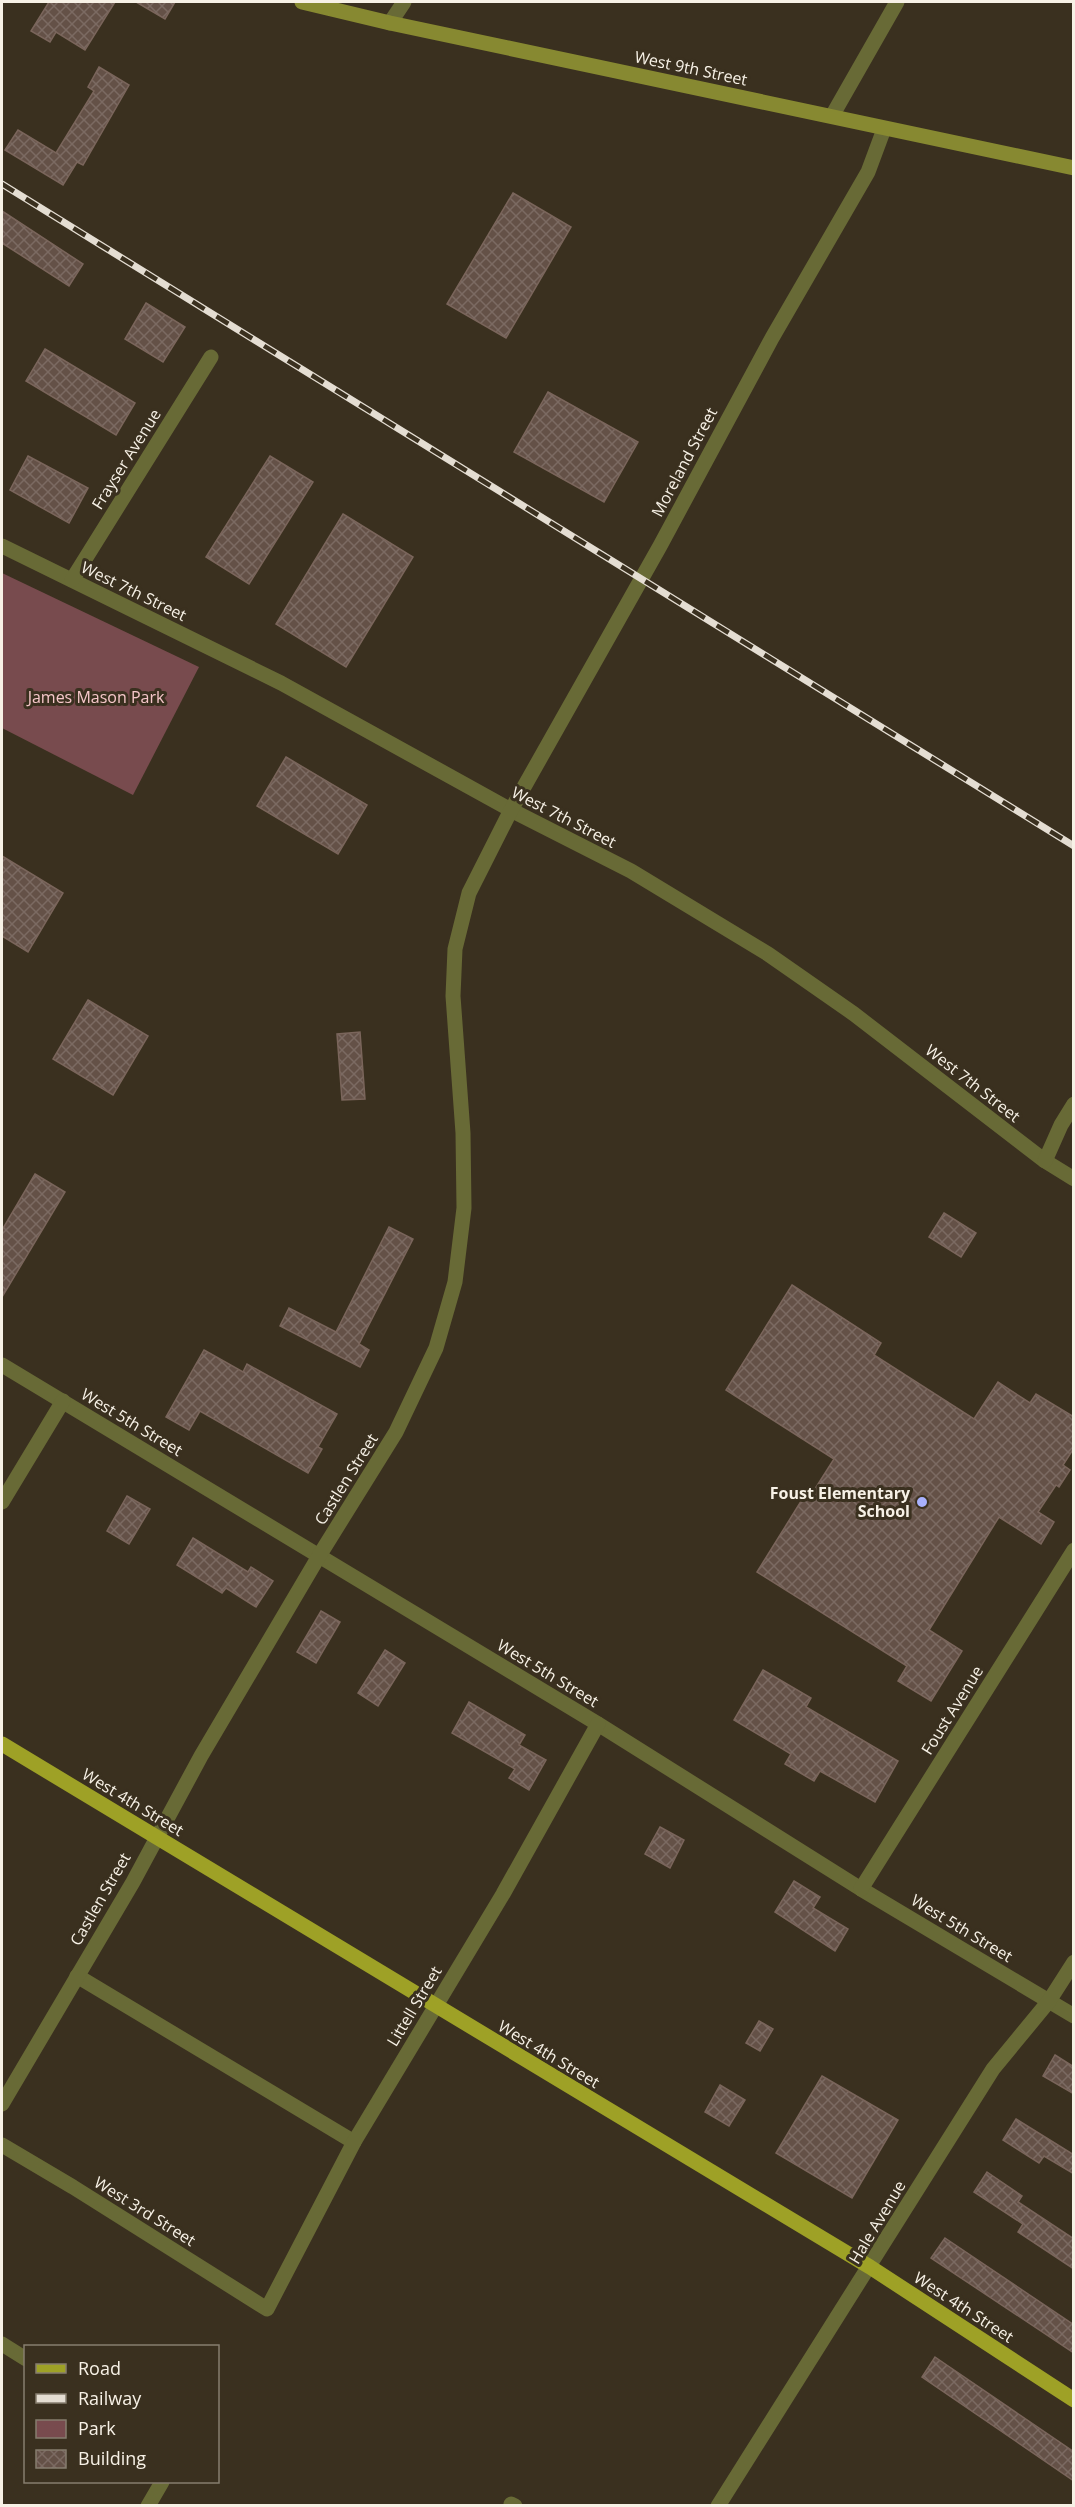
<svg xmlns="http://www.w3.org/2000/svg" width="1075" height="2507" font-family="'Open Sans',sans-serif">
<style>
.green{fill:#784b4e}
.building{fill:url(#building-cross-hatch);stroke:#7a655b;stroke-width:1.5}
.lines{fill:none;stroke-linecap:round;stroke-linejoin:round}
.street{stroke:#686a36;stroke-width:15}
.secondary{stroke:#878931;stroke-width:15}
.primary{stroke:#9ea126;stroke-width:15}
.rail-casing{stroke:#e4ddd2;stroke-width:7}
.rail{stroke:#3a301f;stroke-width:4.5;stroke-dasharray:14;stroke-linecap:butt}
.poi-dot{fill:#a8b0fc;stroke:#3a301f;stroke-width:2}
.labels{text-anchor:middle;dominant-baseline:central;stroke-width:6;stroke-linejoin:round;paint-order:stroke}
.street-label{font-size:16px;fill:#f7f1e6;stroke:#3a301f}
.park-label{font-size:16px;fill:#f6c7ca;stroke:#3a301f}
.poi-label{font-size:16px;font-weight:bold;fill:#f7f1e6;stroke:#3a301f;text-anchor:end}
</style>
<defs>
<pattern id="building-cross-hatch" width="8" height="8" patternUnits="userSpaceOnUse" patternTransform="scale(1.5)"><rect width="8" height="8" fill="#645147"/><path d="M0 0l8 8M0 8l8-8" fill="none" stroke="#7b6a62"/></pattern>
</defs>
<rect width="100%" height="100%" fill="#3a301f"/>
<!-- green -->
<polygon class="green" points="2,573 199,667 133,795 2,728"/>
<!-- building -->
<g class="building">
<polygon points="49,2 115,2 85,50 56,32 50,42 31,31"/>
<polygon points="136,2 175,2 165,19"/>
<polygon points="99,67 129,85 83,165 77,162 63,185 5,150 18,130 56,153 94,91 88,87"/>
<polygon points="513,193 571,227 506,338 447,304"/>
<polygon points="2,211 83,264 69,286 2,243"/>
<polygon points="146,303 185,327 163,362 125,339"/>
<polygon points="45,349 135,403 116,435 26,381"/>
<polygon points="548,392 638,442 604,502 514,452"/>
<polygon points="28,456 88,488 69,523 10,490"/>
<polygon points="270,456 313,482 249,584 206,557"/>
<polygon points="343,514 413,557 346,667 276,624"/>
<polygon points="286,757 367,805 338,854 257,806"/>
<polygon points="2,856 63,893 28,952 2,936"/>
<polygon points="88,1000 148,1036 113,1095 53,1059"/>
<polygon points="360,1032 365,1099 342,1100 337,1034"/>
<polygon points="35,1174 65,1192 2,1297 2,1230"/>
<polygon points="944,1213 976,1233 961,1257 929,1237"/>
<polygon points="389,1227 413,1239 359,1344 369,1350 360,1367 280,1326 289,1308 336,1332"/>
<polygon points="792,1285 881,1343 874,1355 974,1419 998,1382 1030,1403 1036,1394 1074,1417 1074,1448 1063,1465 1070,1470 1059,1487 1056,1485 1038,1512 1054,1522 1041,1544 999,1517 929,1630 962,1651 931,1701 898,1681 907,1666 757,1572 808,1490 813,1492 834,1459 726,1390"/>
<polygon points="204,1350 243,1372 247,1364 337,1414 318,1447 322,1449 308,1473 200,1411 189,1430 166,1417"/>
<polygon points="127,1496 150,1509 129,1544 107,1531"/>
<polygon points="193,1538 248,1572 251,1567 273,1581 256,1607 226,1588 222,1593 177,1565"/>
<polygon points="321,1611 340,1622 316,1663 297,1652"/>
<polygon points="385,1650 405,1663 378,1706 358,1693"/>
<polygon points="763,1670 811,1698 806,1707 898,1761 875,1802 820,1771 814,1781 785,1764 791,1754 734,1720"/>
<polygon points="469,1702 525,1735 519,1745 546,1760 529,1790 509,1778 515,1769 452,1733"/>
<polygon points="660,1827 684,1840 670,1868 645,1854"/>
<polygon points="794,1881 820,1897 813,1908 848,1929 835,1951 775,1912"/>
<polygon points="759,2021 773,2029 760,2051 746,2043"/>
<polygon points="1055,2055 1074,2067 1074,2094 1043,2076"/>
<polygon points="822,2076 898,2120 852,2198 776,2153"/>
<polygon points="720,2085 745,2100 729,2126 705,2112"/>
<polygon points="1016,2119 1074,2155 1074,2174 1044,2156 1039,2163 1003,2140"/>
<polygon points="987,2172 1022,2196 1018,2202 1074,2239 1074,2269 1018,2232 1023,2224 974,2192"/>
<polygon points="945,2238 1074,2325 1074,2353 931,2258"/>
<polygon points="935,2357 1074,2452 1074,2481 922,2377"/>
</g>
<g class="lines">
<!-- street -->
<g class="street">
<polyline points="390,23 404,2"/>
<polyline points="832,116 897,2"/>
<polyline points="2,546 281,683 511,810 631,871 768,954 854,1014 1045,1161 1074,1179"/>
<polyline points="72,580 211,357"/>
<polyline points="1045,1161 1061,1125 1074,1104"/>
<polyline points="2,1365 598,1724 861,1889 1074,2016"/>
<polyline points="2,1502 63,1401"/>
<polyline points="861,1889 1074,1550"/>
<polyline points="77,1976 354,2142"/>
<polyline points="2,2104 133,1882 201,1756 319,1556 396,1432 436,1348 455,1282 464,1208 463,1133 453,996 455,949 469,893 511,810 660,546 772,338 868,172 884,129"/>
<polyline points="2,2145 73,2187 267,2309 354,2142 503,1894 598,1724"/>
<polyline points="2,2344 26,2359"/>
<polyline points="511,2504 515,2506"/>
<polyline points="148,2506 162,2482"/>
<polyline points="718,2506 993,2069 1049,2001 1074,1962"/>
</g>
<!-- secondary -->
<polyline class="secondary" points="302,2 390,23 1074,168"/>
<!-- primary -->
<polyline class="primary" points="2,1744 870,2267 1074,2400"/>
<defs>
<polyline id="rail" points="2,184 1074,846"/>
</defs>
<!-- rail casing -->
<use href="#rail" class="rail-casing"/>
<!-- rail -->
<use href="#rail" class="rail"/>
</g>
<!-- markers -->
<circle class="poi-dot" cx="922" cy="1502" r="6"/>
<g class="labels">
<!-- street labels -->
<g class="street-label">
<text transform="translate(691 68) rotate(12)">West 9th Street</text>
<text transform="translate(126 459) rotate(-58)">Frayser Avenue</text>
<text transform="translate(684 462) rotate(-62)">Moreland Street</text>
<text transform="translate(134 591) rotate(26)">West 7th Street</text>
<text transform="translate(564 817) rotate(27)">West 7th Street</text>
<text transform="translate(973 1083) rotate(38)">West 7th Street</text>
<text transform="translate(132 1422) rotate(31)">West 5th Street</text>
<text transform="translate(346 1479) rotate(-58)">Castlen Street</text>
<text transform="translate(548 1673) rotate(31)">West 5th Street</text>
<text transform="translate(952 1710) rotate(-58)">Foust Avenue</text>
<text transform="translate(133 1802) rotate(31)">West 4th Street</text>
<text transform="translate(100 1899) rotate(-60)">Castlen Street</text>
<text transform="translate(962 1928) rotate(31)">West 5th Street</text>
<text transform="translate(414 2006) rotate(-59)">Littell Street</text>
<text transform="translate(549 2054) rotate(31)">West 4th Street</text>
<text transform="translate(145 2211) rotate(32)">West 3rd Street</text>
<text transform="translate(877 2222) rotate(-59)">Hale Avenue</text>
<text transform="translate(964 2307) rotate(33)">West 4th Street</text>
</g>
<!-- park labels -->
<g class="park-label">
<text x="96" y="697">James Mason Park</text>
</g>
<!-- poi labels -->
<g class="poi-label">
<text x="910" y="1493">Foust Elementary<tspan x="910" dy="18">School</tspan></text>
</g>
</g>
<!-- border -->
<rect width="1075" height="2507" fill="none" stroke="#f7f1e6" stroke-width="6"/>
<!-- legend -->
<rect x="24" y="2345" width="195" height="138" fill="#3a301f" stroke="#867d6f" stroke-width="1.5"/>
<rect x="36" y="2364" width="30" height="9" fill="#9ea126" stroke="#867d6f" stroke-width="1.5"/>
<text x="78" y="2375" font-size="18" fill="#f7f1e6">Road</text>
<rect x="36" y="2394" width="30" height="9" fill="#e4ddd2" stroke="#867d6f" stroke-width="1.5"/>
<text x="78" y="2405" font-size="18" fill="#f7f1e6">Railway</text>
<rect x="36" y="2420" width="30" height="18" fill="#784b4e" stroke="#867d6f" stroke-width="1.5"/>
<text x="78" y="2435" font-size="18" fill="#f7f1e6">Park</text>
<rect x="36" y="2450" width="30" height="18" fill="url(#building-cross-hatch)" stroke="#867d6f" stroke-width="1.5"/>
<text x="78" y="2465" font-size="18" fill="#f7f1e6">Building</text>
</svg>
